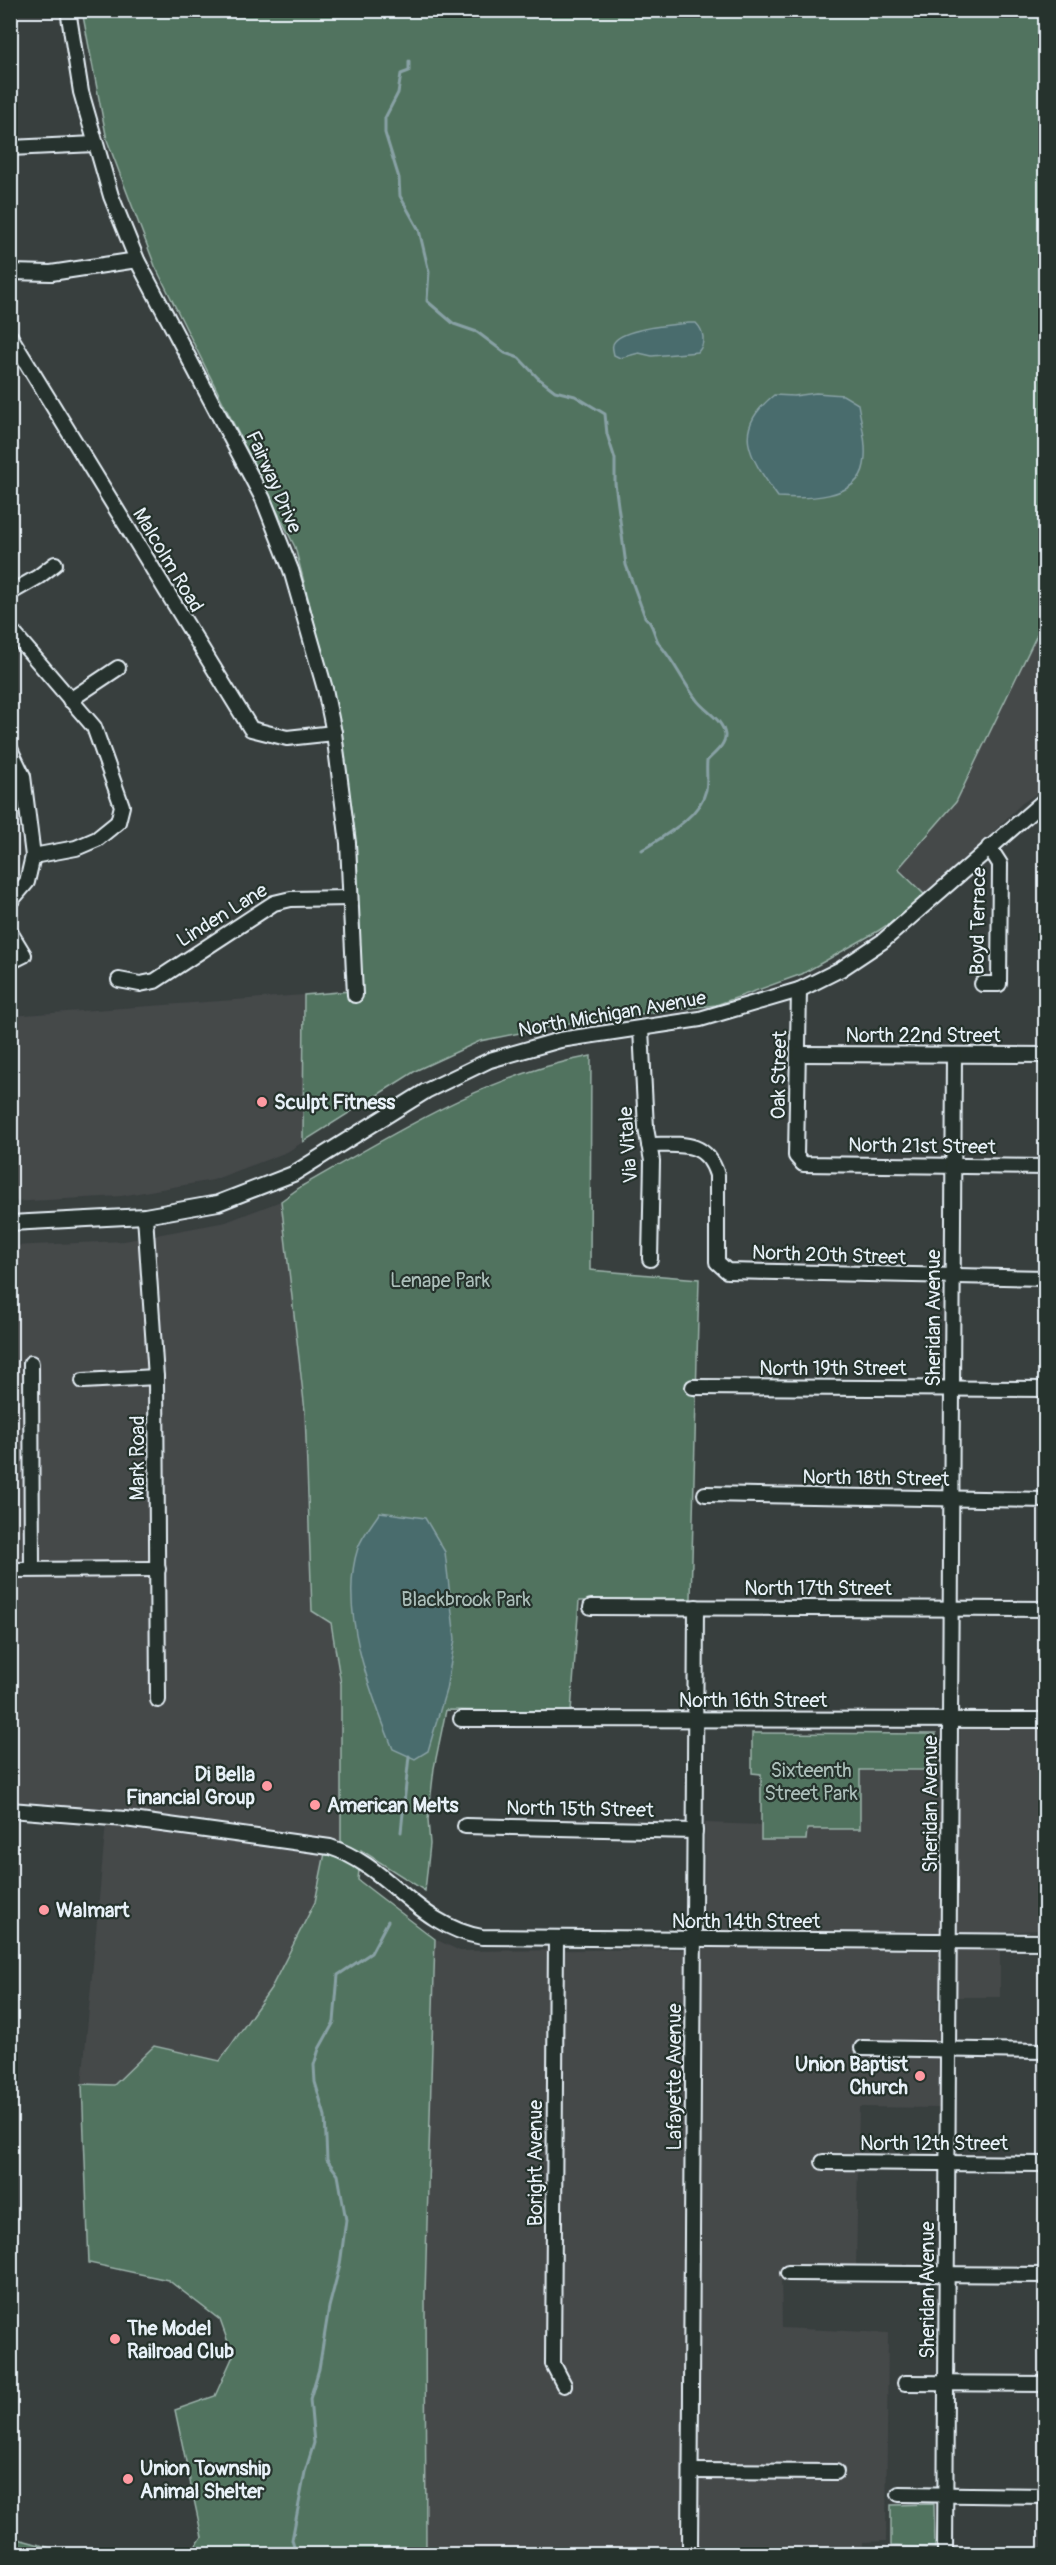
<svg xmlns="http://www.w3.org/2000/svg" width="1056" height="2565" font-family="Pangolin,sans-serif">
<style>
.built{fill:#45484a}
.green{fill:#51735e;stroke:#9cb2ab;stroke-width:1.5}
.water{fill:#486c6d;stroke:#88a1a5;stroke-width:1.5}
.lines{fill:none;stroke-linecap:round;stroke-linejoin:round}
.stream{stroke:#88a1a5;stroke-width:3}
.minor-casing{stroke:#e8f1f8;stroke-width:18}
.minor{stroke:#26332d;stroke-width:14}
.poi-dot{fill:#ff9aa2;stroke:#26332d;stroke-width:2}
.labels{text-anchor:middle;dominant-baseline:central;stroke-width:4.5;stroke-linejoin:round;paint-order:stroke}
.street-label{font-size:20px;fill:#e8f1f8;stroke:#26332d}
.poi-label{font-size:20px;font-weight:bold;fill:#e8f1f8;stroke:#26332d;text-anchor:start}
.park-label{font-size:20px;fill:#acbfba;stroke:#26332d}
</style>
<rect width="100%" height="100%" fill="#383f3e"/>
<filter id="ink" filterUnits="userSpaceOnUse"><feTurbulence type="fractalNoise" baseFrequency=".0167" numOctaves="2"/><feDisplacementMap in="SourceGraphic" scale="12" xChannelSelector="R" yChannelSelector="G"/><feConvolveMatrix kernelMatrix="1 2 1 2 8 2 1 2 1" color-interpolation-filters="sRGB"/></filter>
<g filter="url(#ink)">
<!-- built -->
<g class="built">
<polygon points="1045,618 1045,788 1021,804 928,898 898,869 956,802"/>
<polygon points="304,995 303,1142 287,1152 213,1180 121,1196 11,1202 10,1016"/>
<polygon points="281,1201 305,1411 307,1517 331,1623 341,1684 341,1842 325,1853 315,1902 271,1988 220,2061 154,2046 114,2085 82,2084 107,1811 11,1804 10,1246 124,1241 226,1222"/>
<polygon points="960,1727 1045,1727 1044,1930 1000,1932 1000,1997 938,1997 939,2108 859,2107 856,2269 781,2270 782,2328 888,2333 886,2541 863,2542 863,2554 426,2554 425,2294 435,1939 460,1951 704,1949 705,1823 761,1825 762,1840 806,1840 807,1829 859,1829 860,1770 959,1771"/>
</g>
<!-- green -->
<g class="green">
<polygon points="82,11 1045,11 1045,618 956,802 898,869 928,898 878,931 802,974 716,1005 580,1021 480,1041 417,1070 303,1142 304,995 362,990 356,854 342,731 295,547 155,266 107,140"/>
<path d="M591,1056L590,1270L699,1279L691,1599L579,1601L571,1712L446,1710L434,1768L428,1820L430,1844L425,1891L361,1850L358,1880L435,1939L425,2294L426,2554H190L202,2537L175,2410L215,2396L233,2356L220,2320L168,2280L89,2263L82,2084L114,2085L154,2046L220,2061L271,1988L315,1902L325,1853L341,1842V1684L331,1623L312,1611L305,1411L281,1201L302,1186C394,1134 485,1075 591,1056Z"/>
<polygon points="752,1733 936,1734 936,1770 860,1770 860,1829 807,1829 806,1840 761,1840 761,1774 752,1773"/>
<polygon points="934,2504 935,2548 891,2546 891,2505"/>
<polygon points="11,2537 72,2554 11,2554"/>
</g>
<!-- water -->
<g class="water">
<path d="M689,323H696C704,331 706,343 698,352L652,356L639,353L620,358L614,355C613,350 611,345 615,341C626,328 672,325 689,323Z"/>
<path d="M816,393L843,395L858,404C861,422 868,446 864,465C858,500 804,499 778,497C751,458 729,431 774,395L794,396Z"/>
<path d="M380,1512L425,1518L445,1552L455,1639L446,1690L428,1751L415,1759L393,1749C370,1692 338,1609 358,1548C362,1536 373,1523 380,1512Z"/>
</g>
<g class="lines">
<!-- stream -->
<g class="stream">
<path d="M409,61V71L401,74L398,93L385,118V133L399,178L400,196L419,230L429,272L427,301L454,324L477,332L505,353L519,358L538,378L555,391L575,396L605,414L607,434L615,459V483L626,565L645,617C655,625 653,636 660,645C674,661 683,682 696,699C704,711 723,719 725,735C726,745 713,754 707,761C706,771 708,780 706,790C700,817 664,836 642,850"/>
<polyline points="401,1832 409,1756"/>
<polyline points="296,2554 292,2540 305,2472 314,2443 310,2399 319,2369 329,2307 340,2265 346,2220 338,2175 327,2160 325,2116 315,2082 314,2065 319,2049 334,2022 338,1975 371,1953 388,1921"/>
</g>
<defs>
<g id="minor">
<polyline points="68,10 81,92 111,196 137,260 263,499 291,570 325,689 334,733 348,843 355,995"/>
<polyline points="10,148 95,144"/>
<polyline points="10,272 51,273 137,260"/>
<polyline points="10,336 251,729 287,738 334,733"/>
<polyline points="10,593 38,577 55,564"/>
<polyline points="10,629 94,727 122,806 118,822 97,839 76,848 33,856"/>
<polyline points="70,700 118,668"/>
<polyline points="10,749 23,776 33,856 27,882 10,902"/>
<polyline points="10,932 24,955 10,962"/>
<polyline points="119,980 140,984 155,981 274,903 291,899 350,898"/>
<polyline points="982,984 999,984 1000,864 989,847"/>
<polyline points="799,990 796,1156 803,1164 1046,1167"/>
<polyline points="641,1029 646,1128 652,1161 650,1259"/>
<polyline points="800,1054 1046,1055"/>
<path d="M649,1145C680,1145 706,1139 717,1175V1262L727,1271L1046,1278"/>
<polyline points="145,1216 156,1377 158,1700"/>
<polyline points="10,1223 145,1216 218,1203 293,1174 426,1091 490,1060 560,1040 700,1019 799,990 841,969 883,941 1046,799"/>
<polyline points="31,1363 32,1569"/>
<polyline points="83,1381 156,1377"/>
<polyline points="693,1387 1046,1389"/>
<polyline points="705,1494 1046,1500"/>
<polyline points="10,1570 158,1569"/>
<polyline points="591,1607 1046,1609"/>
<polyline points="461,1719 1046,1720"/>
<path d="M10,1810L125,1819L330,1847C389,1866 417,1926 482,1937L1046,1942"/>
<polyline points="465,1826 695,1831"/>
<polyline points="556,1939 553,2364 564,2385"/>
<polyline points="862,2048 1046,2051"/>
<polyline points="823,2162 1046,2164"/>
<polyline points="788,2273 1046,2275"/>
<polyline points="905,2383 1046,2384"/>
<polyline points="691,2471 836,2472"/>
<polyline points="899,2494 1046,2496"/>
<polyline points="690,2548 696,1607"/>
<polyline points="945,2554 954,1055"/>
</g>
</defs>
<!-- minor casing -->
<use href="#minor" class="minor-casing"/>
<!-- minor -->
<use href="#minor" class="minor"/>
</g>
</g>
<!-- markers -->
<g class="poi-dot">
<circle cx="262" cy="1102" r="6"/>
<circle cx="267" cy="1786" r="6"/>
<circle cx="315" cy="1805" r="6"/>
<circle cx="44" cy="1910" r="6"/>
<circle cx="920" cy="2076" r="6"/>
<circle cx="115" cy="2339" r="6"/>
<circle cx="128" cy="2479" r="6"/>
</g>
<g class="labels">
<!-- street labels -->
<g class="street-label">
<text transform="translate(274 482) rotate(66)">Fairway Drive</text>
<text transform="translate(168 560) rotate(59)">Malcolm Road</text>
<text transform="translate(222 915) rotate(-32)">Linden Lane</text>
<text transform="translate(978 921) rotate(-89)">Boyd Terrace</text>
<text transform="translate(612 1014) rotate(-10)">North Michigan Avenue</text>
<text x="923" y="1035">North 22nd Street</text>
<text transform="translate(779 1075) rotate(-89)">Oak Street</text>
<text transform="translate(628 1145) rotate(-94)">Via Vitale</text>
<text transform="translate(922 1146) rotate(1)">North 21st Street</text>
<text transform="translate(829 1255) rotate(2)">North 20th Street</text>
<text transform="translate(933 1318) rotate(-90)">Sheridan Avenue</text>
<text x="833" y="1368">North 19th Street</text>
<text transform="translate(137 1458) rotate(-90)">Mark Road</text>
<text transform="translate(876 1478) rotate(1)">North 18th Street</text>
<text x="818" y="1588">North 17th Street</text>
<text x="753" y="1700">North 16th Street</text>
<text transform="translate(930 1804) rotate(-90)">Sheridan Avenue</text>
<text transform="translate(580 1809) rotate(1)">North 15th Street</text>
<text x="746" y="1921">North 14th Street</text>
<text transform="translate(674 2077) rotate(-90)">Lafayette Avenue</text>
<text x="934" y="2143">North 12th Street</text>
<text transform="translate(535 2163) rotate(-90)">Boright Avenue</text>
<text transform="translate(927 2290) rotate(-90)">Sheridan Avenue</text>
</g>
<!-- poi labels -->
<g class="poi-label">
<text x="274" y="1102">Sculpt Fitness</text>
<text x="255" y="1774" text-anchor="end">Di Bella<tspan x="255" dy="23">Financial Group</tspan></text>
<text x="327" y="1805">American Melts</text>
<text x="56" y="1910">Walmart</text>
<text x="908" y="2064" text-anchor="end">Union Baptist<tspan x="908" dy="23">Church</tspan></text>
<text x="127" y="2328">The Model<tspan x="127" dy="23">Railroad Club</tspan></text>
<text x="140" y="2468">Union Township<tspan x="140" dy="23">Animal Shelter</tspan></text>
</g>
<!-- park labels -->
<g class="park-label">
<text x="440" y="1280">Lenape Park</text>
<text x="466" y="1599">Blackbrook Park</text>
<text x="811" y="1770">Sixteenth<tspan x="811" dy="23">Street Park</tspan></text>
</g>
</g>
<!-- margin -->
<rect width="1056" height="2565" fill="none" stroke="#26332d" stroke-width="36"/>
<rect x="18" y="18" width="1020" height="2529" fill="none" stroke="#e8f1f8" stroke-width="2" filter="url(#ink)"/>
</svg>
